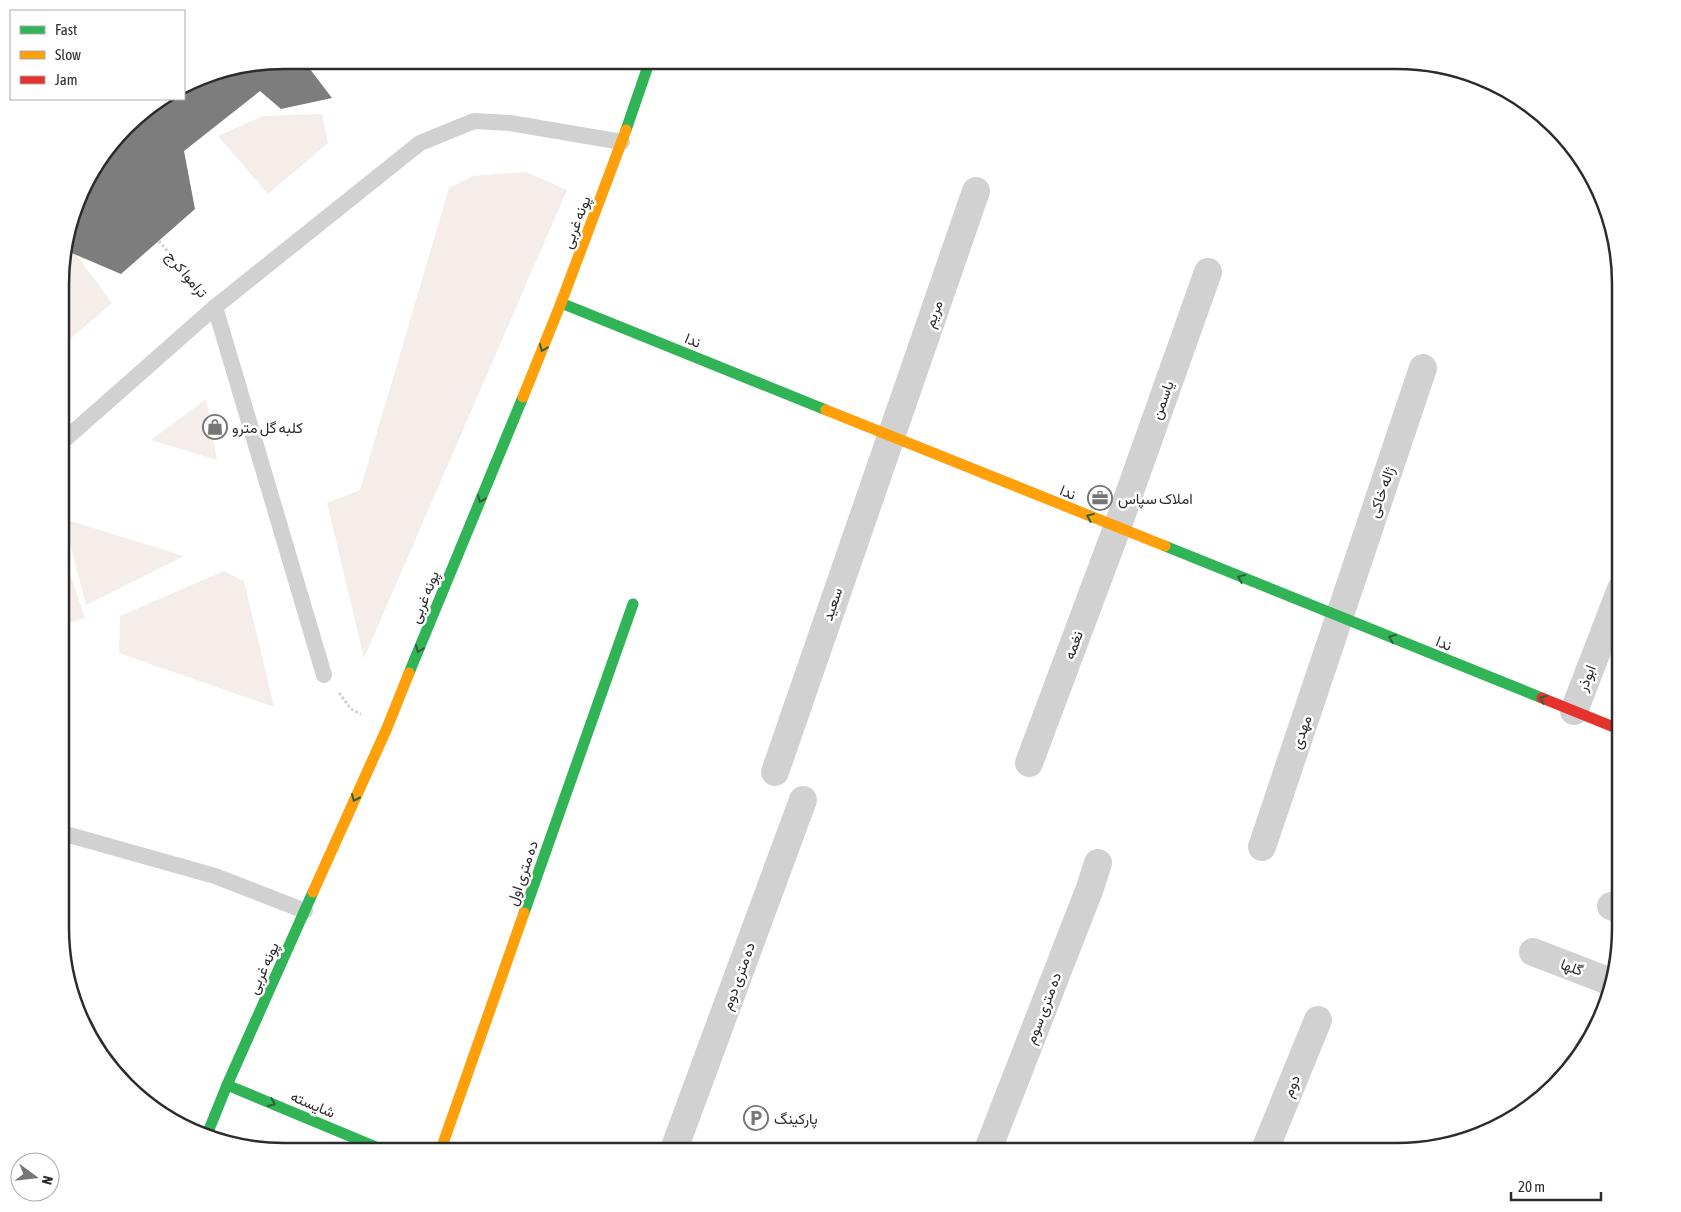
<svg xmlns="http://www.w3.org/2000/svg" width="1681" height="1212" font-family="'Asap Condensed',Vazirmatn,sans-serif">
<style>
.green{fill:#f4edea}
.building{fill:#7d7d7d}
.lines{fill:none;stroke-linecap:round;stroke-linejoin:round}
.path{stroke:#cfcfcf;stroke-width:3;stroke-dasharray:2.5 2.5;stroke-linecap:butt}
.lane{stroke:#d1d1d1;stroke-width:16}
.street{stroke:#d1d1d1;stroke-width:28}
.fast{stroke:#30b455;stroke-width:11}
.slow{stroke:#ff9f0a;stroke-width:11}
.jam{stroke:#e5322d;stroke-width:11}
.oneway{stroke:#2e623c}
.labels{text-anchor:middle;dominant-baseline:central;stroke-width:5;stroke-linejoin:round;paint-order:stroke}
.street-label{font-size:15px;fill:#2c2c2c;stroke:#fff}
.poi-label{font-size:15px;fill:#2c2c2c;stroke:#fff;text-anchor:start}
.rim{fill:none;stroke:#2c2c2c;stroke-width:2.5}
</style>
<rect width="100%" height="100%" fill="#fff"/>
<!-- green -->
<g class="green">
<polygon points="322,114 328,143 268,194 218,136 263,116"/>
<polygon points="526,172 567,190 364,658 327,503 360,490 449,188 473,176"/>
<polygon points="66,241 112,303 62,346 62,255"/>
<polygon points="206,399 217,460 151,440"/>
<polygon points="64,519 184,556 86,605"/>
<polygon points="62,550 85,618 62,625"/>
<polygon points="224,571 244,581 274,707 119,653 120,616"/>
</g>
<!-- building -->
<polygon class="building" points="284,60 303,60 332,98 281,109 260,91 184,151 195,209 121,274 67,251 62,256 83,184 136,116 163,99 184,99 184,86 198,77"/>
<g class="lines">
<!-- path -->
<g class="path">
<polyline points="159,241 199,290"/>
<polyline points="339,693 351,709 361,714"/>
</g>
<!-- lane -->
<g class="lane">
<polyline points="215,307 324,675"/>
<polyline points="62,442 215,307 420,143 474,121 510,123 622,142"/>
<polyline points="62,833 215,876 305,911"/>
</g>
<!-- street -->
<g class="street">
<polyline points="1574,711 1621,589"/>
<polyline points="1029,763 1117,528 1208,272"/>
<polyline points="775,772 976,191"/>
<polyline points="1262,847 1423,368"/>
<polyline points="1611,906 1621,910"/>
<polyline points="1533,952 1611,982"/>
<polyline points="673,1152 803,800"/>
<polyline points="987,1152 1090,888 1098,863"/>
<polyline points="1264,1152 1318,1020"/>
</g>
<!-- fast -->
<g class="fast">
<polyline points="626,130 650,60"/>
<polyline points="561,303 826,410"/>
<polyline points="1165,546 1542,698"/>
<polyline points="409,673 523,397"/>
<polyline points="524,913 633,604"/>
<polyline points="227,1085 388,1152"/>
<polyline points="206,1137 227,1085 313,892"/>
</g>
<!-- slow -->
<g class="slow">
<polyline points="523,397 561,303 626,130"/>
<polyline points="826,410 1165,546"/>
<polyline points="313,892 387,728 409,673"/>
<polyline points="440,1152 524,913"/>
</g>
<!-- jam -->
<polyline class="jam" points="1542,698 1621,730"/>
</g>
<!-- one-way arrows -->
<defs><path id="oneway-chevron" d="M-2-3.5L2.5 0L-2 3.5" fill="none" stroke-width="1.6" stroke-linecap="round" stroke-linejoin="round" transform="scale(1.25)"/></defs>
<g class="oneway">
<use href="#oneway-chevron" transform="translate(543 348) rotate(112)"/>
<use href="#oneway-chevron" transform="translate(481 499) rotate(112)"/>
<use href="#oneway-chevron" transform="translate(1090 517) rotate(-158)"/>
<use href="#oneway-chevron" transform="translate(1241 578) rotate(-158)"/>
<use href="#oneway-chevron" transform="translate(1392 638) rotate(-158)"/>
<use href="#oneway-chevron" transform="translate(419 649) rotate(112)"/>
<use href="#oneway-chevron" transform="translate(1543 699) rotate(-158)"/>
<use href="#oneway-chevron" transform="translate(355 798) rotate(114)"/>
<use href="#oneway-chevron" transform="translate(272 1103) rotate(23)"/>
</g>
<!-- icons -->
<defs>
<symbol id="shop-ring" viewBox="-11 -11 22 22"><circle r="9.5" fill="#fff" stroke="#767676" stroke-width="1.5"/><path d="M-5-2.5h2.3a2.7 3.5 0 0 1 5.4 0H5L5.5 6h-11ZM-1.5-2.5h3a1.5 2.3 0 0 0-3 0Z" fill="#767676"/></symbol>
<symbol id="office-ring" viewBox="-11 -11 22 22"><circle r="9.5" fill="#fff" stroke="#767676" stroke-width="1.5"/><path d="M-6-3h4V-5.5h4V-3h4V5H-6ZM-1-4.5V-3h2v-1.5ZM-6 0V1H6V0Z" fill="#767676"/></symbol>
<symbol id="parking-ring" viewBox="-11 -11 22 22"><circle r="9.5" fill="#fff" stroke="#767676" stroke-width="1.5"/><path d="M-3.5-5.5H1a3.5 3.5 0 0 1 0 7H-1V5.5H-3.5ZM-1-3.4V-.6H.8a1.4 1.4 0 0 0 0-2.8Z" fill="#767676"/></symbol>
</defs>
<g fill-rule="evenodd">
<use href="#shop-ring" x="201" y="413" width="28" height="28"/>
<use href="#office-ring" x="1086" y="484" width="28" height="28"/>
<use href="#parking-ring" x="742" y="1104" width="28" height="28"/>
</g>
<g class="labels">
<!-- street labels -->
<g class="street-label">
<text transform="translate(576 222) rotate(-69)">پونه غربی</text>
<text transform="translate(187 274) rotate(50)">تراموا کرج</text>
<text transform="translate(933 314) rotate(-71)">مریم</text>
<text transform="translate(693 340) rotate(22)">ندا</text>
<text transform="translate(1162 400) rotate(-70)">یاسمن</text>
<text transform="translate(1068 492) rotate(22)">ندا</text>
<text transform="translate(1381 492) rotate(-71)">ژاله خاکی</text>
<text transform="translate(424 597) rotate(-68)">پونه غربی</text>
<text transform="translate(832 604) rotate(-71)">سعید</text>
<text transform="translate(1444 643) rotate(22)">ندا</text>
<text transform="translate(1073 645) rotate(-70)">نغمه</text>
<text transform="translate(1586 678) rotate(-69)">ابوذر</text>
<text transform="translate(1301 732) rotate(-71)">مهدی</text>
<text transform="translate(522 873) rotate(-71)">ده متری اول</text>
<text transform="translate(1572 967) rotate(20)">گلها</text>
<text transform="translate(263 968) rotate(-66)">پونه غربی</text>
<text transform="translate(738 976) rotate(-70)">ده متری دوم</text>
<text transform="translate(1043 1008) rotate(-69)">ده متری سوم</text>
<text transform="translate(1291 1086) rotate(-68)">دوم</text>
<text transform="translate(313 1104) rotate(23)">شایسته</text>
</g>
<!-- poi labels -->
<g class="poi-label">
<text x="232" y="427">کلبه گل مترو</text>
<text x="1118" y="498">املاک سپاس</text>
<text x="774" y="1118">پارکینگ</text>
</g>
</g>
<!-- crop -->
<path d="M0 0H1681V1212H0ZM284 69H1397A215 215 0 0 1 1612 284V928A215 215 0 0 1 1397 1143H284A215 215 0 0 1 69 928V284A215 215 0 0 1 284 69Z" fill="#fff" fill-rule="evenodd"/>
<path class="rim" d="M284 69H1397A215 215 0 0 1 1612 284V928A215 215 0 0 1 1397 1143H284A215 215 0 0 1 69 928V284A215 215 0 0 1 284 69Z"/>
<!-- legend -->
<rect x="10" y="10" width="175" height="90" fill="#ffffff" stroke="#ababab"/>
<rect x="20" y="26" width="25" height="8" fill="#30b455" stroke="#ababab"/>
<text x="55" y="35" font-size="15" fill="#2c2c2c">Fast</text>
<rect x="20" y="51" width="25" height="8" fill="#ff9f0a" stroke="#ababab"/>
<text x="55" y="60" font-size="15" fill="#2c2c2c">Slow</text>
<rect x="20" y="76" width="25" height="8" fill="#e5322d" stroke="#ababab"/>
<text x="55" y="85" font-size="15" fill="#2c2c2c">Jam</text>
<!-- north arrow -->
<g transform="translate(35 1177) rotate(105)"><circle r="24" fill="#ffffff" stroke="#ababab"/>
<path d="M0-4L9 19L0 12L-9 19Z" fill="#767676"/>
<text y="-8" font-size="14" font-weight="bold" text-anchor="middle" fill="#2c2c2c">N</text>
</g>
<!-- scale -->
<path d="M1511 1192v8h90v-8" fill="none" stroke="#2c2c2c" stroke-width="2.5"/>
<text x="1518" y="1192" font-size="15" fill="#2c2c2c" stroke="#ffffff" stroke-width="4" paint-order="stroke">20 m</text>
</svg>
